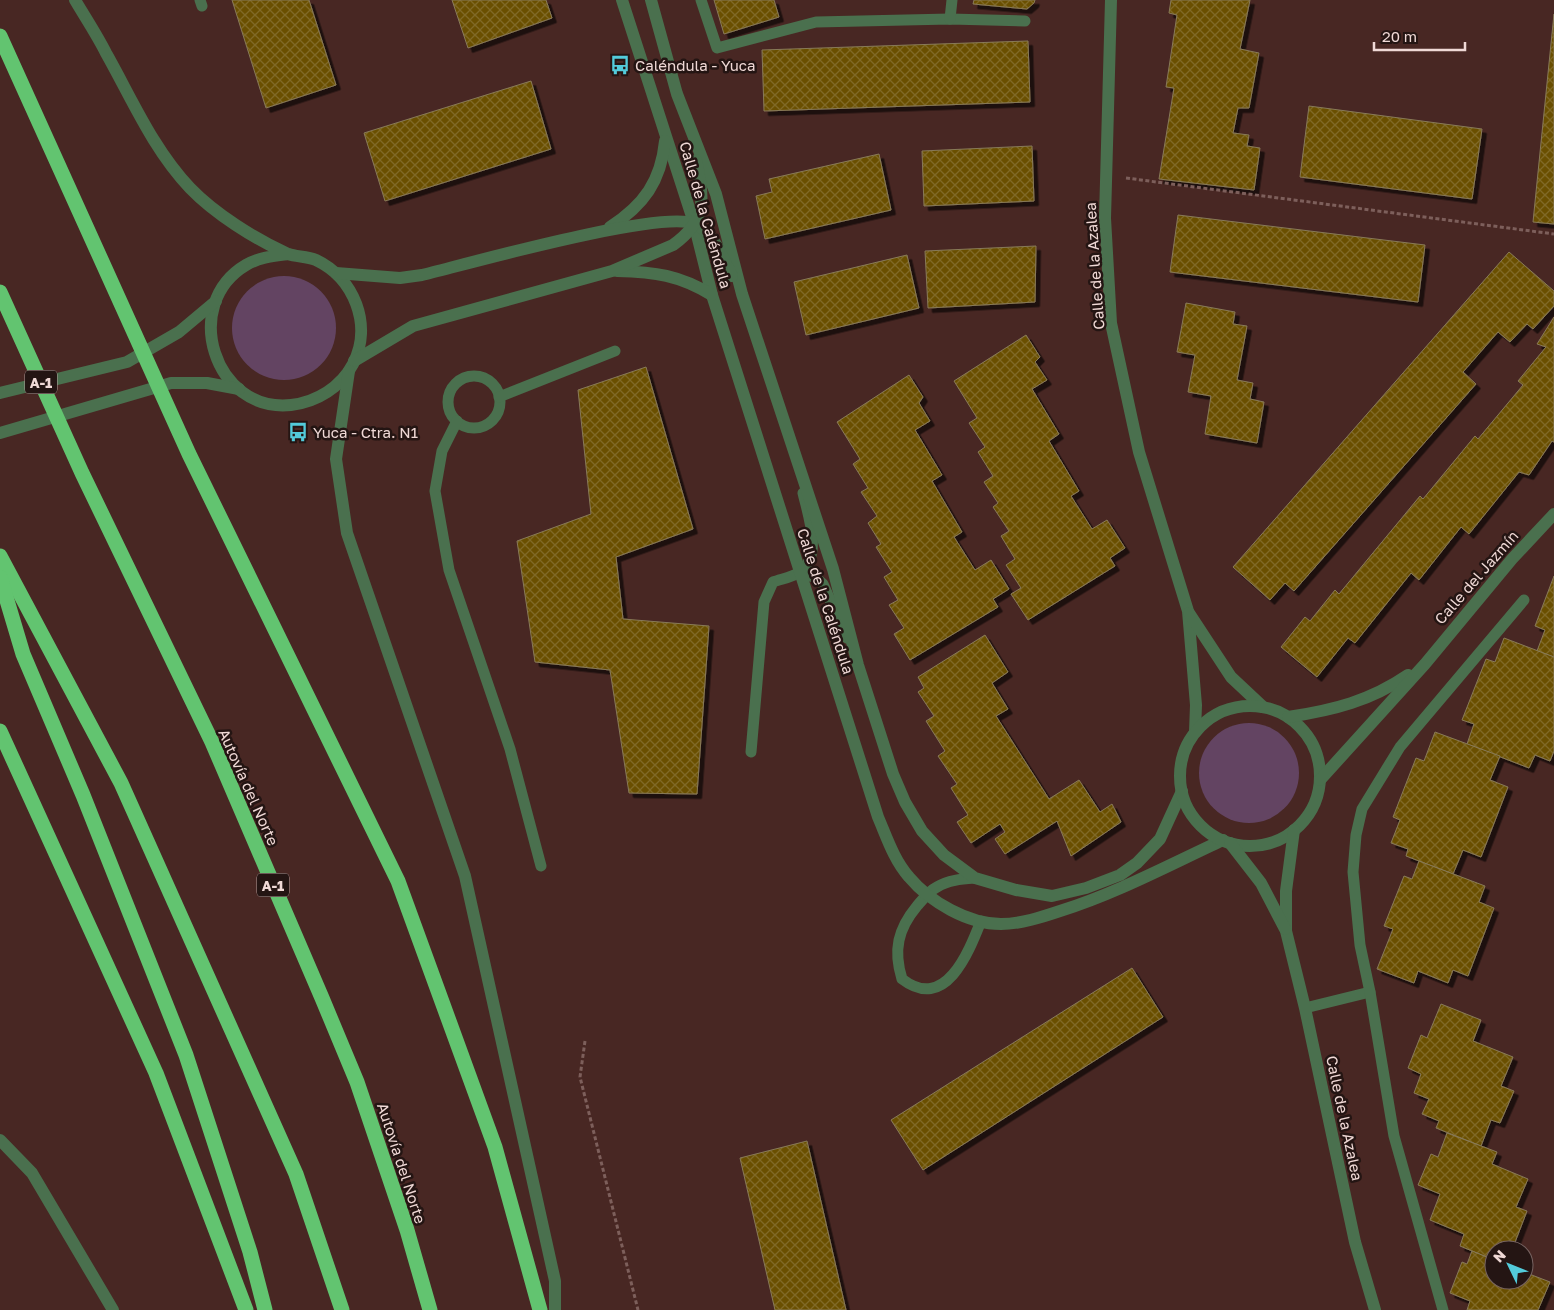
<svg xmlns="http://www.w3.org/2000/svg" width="1554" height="1310" font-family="'Golos Text',sans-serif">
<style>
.garden{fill:#634462}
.building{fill:url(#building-cross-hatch);stroke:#887a58;filter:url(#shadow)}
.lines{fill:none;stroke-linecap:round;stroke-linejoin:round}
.path{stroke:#7d5f5b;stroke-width:3;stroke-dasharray:4 2.5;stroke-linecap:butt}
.service{stroke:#4a704e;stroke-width:11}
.minor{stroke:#4a704e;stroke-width:12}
.motorway{stroke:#62c470;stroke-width:15}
.labels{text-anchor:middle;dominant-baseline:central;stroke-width:5;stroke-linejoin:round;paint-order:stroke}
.shield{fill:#241513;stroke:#b39e9c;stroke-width:1}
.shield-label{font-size:14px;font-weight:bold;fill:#f0d9d6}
.poi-label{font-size:15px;fill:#f0d9d6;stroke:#241513;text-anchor:start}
.street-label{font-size:15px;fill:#f0d9d6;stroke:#241513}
</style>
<defs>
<pattern id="building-cross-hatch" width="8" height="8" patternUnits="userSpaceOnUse" patternTransform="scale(1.25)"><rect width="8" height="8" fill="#6a5002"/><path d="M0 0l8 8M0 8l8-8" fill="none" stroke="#806926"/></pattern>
<filter id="shadow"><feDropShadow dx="4.5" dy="4.5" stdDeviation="0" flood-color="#0009"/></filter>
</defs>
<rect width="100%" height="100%" fill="#482723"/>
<!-- garden -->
<g class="garden">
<circle cx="284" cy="328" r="52"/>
<circle cx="1249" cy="773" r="50"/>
</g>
<!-- building -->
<g class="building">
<polygon points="232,0 309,0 336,85 266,108"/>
<polygon points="452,0 546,0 552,18 468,48"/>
<polygon points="714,0 774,0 779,17 724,34"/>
<polygon points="974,0 1035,0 1034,3 1027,9 973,4"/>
<polygon points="1171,0 1250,0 1240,49 1259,53 1249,108 1238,108 1233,133 1249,135 1247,146 1260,148 1254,190 1159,179 1174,88 1166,87 1177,15 1169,13"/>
<polygon points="1554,14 1554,224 1533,222"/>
<polygon points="1028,41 1030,102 764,111 762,50"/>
<polygon points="531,81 551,149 385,201 364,133"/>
<polygon points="1309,106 1482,129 1472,199 1300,177"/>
<polygon points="1032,146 1034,201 924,206 922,151"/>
<polygon points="879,154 891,210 765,239 756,196 772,192 769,179"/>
<polygon points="1178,215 1425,245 1418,302 1170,272"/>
<polygon points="1036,246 1035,302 928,308 925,251"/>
<polygon points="1509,252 1554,291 1554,306 1533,329 1527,324 1510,342 1498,332 1463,372 1476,384 1294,591 1285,583 1270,600 1233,567"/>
<polygon points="907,255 919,308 806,335 794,282"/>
<polygon points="1186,303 1235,312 1233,324 1247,326 1237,380 1253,383 1250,399 1264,402 1257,443 1205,434 1211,396 1188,392 1195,355 1177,352"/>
<polygon points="1554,317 1554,442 1552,441 1529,475 1519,472 1469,534 1461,527 1419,580 1411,573 1355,643 1348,638 1317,677 1281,647 1305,617 1310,621 1335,590 1339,594 1420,496 1423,499 1475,436 1478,439 1523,385 1518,381 1546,347 1537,344"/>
<polygon points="1026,335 1040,357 1035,362 1047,380 1032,389 1059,434 1049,441 1079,491 1071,496 1092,529 1107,520 1125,548 1110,558 1115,566 1028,620 1011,594 1021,588 1006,565 1015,559 1001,536 1009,531 993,507 998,503 984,482 993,476 978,452 985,447 969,423 977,418 954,381"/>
<polygon points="646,367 693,529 616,557 623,619 709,626 697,794 629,793 610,670 535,662 517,541 591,514 578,390"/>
<polygon points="909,375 923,397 919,403 930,421 915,430 942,475 932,481 962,532 954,537 975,570 991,560 1009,589 993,599 998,607 910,660 894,634 904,628 889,605 898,600 884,577 892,572 876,547 881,544 868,523 877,516 861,492 868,488 853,464 860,459 837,422"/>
<polygon points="1554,576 1554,657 1537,651 1545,630 1535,626"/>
<polygon points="985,635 1008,672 992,683 1008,709 996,716 1049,799 1079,780 1100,812 1112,804 1121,822 1071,856 1057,821 1005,854 995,839 1005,832 1000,824 971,843 957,822 968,815 951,788 957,784 938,756 945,751 926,721 934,716 918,692 924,688 918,677"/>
<polygon points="1504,638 1554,657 1554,751 1550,761 1535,755 1529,768 1467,744 1474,724 1462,720 1486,659 1495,662"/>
<polygon points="1435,732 1500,756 1490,780 1508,787 1481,857 1463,850 1453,874 1406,856 1408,849 1391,843 1400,820 1393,817 1416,758 1424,761"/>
<polygon points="1419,861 1485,886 1479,902 1494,908 1468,976 1453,970 1448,983 1418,971 1414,983 1377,969 1393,929 1384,926 1404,876 1412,879"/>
<polygon points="1132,968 1163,1017 923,1170 891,1120"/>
<polygon points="1441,1004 1481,1020 1473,1041 1513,1057 1501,1086 1514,1091 1500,1123 1491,1120 1481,1146 1436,1128 1439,1121 1422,1114 1429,1099 1414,1093 1421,1074 1408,1068 1421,1035 1427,1038"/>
<polygon points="1447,1133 1497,1152 1492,1164 1528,1179 1516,1207 1527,1211 1512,1250 1494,1250 1494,1260 1460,1246 1464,1234 1430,1220 1440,1194 1418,1185 1431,1154 1438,1157"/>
<polygon points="807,1141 846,1310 775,1310 740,1158"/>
<polygon points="1472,1251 1494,1260 1494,1280 1524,1280 1524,1272 1550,1282 1538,1310 1467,1310 1470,1301 1450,1293 1462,1262 1467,1264"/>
</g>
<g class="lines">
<!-- path -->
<g class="path">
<polyline points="1126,178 1554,234"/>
<polyline points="585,1041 580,1077 638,1310"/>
</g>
<!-- service -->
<g class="service">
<polyline points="200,0 202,6"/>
<polyline points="701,0 717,48 816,22 950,19 1025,21"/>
<polyline points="950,19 952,0"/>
<circle cx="474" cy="402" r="26"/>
<polyline points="499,397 615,351"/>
<polyline points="457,421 442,451 435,491 449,570 510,749 541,866"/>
<polyline points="800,572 816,578 823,584 847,638"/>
<path d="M751,752L764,602L773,582C781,579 793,577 800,572C823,556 808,515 803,493"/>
<path d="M975,878C962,879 948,880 937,887C929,891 923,899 917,906C898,929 893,950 902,979C945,1012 968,954 981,921"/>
<polyline points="1305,1008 1370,992"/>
<polyline points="1443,1310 1394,1136 1370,992 1360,945 1353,872 1356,835 1362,809 1400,747 1524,600"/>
</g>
<!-- minor -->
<g class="minor">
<path d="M75,0C85,17 97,35 106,53C132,99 153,149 190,188C215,214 255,239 288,254C297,257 307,256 316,260C354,278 373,325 353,364C341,387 317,402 291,405C214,413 180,304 246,265C260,257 274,256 289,254"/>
<path d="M622,0L694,223L712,295L878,817C887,838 894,860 909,877C930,902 968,924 1001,924C1021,924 1042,917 1060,911C1117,893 1169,865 1223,840"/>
<polyline points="651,0 677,94 716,194 742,294 833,569 858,665 893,774 905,802 922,831 944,855 975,878 1016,890 1052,896 1086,888 1120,875 1137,863 1160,839 1182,791"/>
<polyline points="1111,0 1105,218 1111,323 1139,452 1188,611 1196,705 1195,732"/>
<path d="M610,227C644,205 661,181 665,141"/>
<path d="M617,271C655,272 679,275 712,295"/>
<path d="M336,273L400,278L422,275C467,264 662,209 695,224C714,233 723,258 732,276"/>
<path d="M354,361L413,326L612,271L673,245C708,220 704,198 696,160"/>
<polyline points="349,371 336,459 347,533 465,876 555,1281 555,1310"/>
<polyline points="0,393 127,362 179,332 216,301"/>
<polyline points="0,433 171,383 207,383 239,389"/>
<polyline points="1189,613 1231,677 1263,707"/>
<circle cx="1250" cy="776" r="70"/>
<path d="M1288,717C1334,710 1370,701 1408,675"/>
<polyline points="1320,780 1425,664 1512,559 1554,514"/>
<polyline points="1294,830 1286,891 1286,931 1305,1008 1355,1242 1375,1310"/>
<polyline points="1230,843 1261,883 1285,929"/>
<polyline points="0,1140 32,1173 113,1310"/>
</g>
<!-- motorway -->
<g class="motorway">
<polyline points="0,36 189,454 398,881 495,1147 540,1310"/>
<polyline points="0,292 82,473 212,742 322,998 357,1082 407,1230 430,1310"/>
<polyline points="0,556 121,783 296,1174 342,1310"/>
<polyline points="0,577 23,654 83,795 186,1055 250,1252 265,1310"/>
<polyline points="0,731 156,1073 246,1310"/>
</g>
</g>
<!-- icons -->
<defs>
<symbol id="bus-bare" viewBox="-9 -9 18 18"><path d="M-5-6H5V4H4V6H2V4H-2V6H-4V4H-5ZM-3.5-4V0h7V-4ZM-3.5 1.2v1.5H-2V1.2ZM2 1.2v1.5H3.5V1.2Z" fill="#53cbda" stroke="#241513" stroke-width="2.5" paint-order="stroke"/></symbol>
</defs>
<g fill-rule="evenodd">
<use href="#bus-bare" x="606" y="51" width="28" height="28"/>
<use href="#bus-bare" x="284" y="418" width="28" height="28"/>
</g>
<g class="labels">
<!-- shield labels -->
<g class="shield">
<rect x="25" y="370.5" width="32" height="23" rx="4"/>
<rect x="257" y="873.5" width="32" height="23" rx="4"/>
</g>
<g class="shield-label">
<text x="41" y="382">A-1</text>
<text x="273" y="885">A-1</text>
</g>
<!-- poi labels -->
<g class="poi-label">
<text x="635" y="65">Caléndula - Yuca</text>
<text x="313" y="432">Yuca - Ctra. N1</text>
</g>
<!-- street labels -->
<g class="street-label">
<text transform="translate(706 215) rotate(74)">Calle de la Caléndula</text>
<text transform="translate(1094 266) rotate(-94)">Calle de la Azalea</text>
<text transform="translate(1476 577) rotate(-49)">Calle del Jazmín</text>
<text transform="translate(826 601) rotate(72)">Calle de la Caléndula</text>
<text transform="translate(249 787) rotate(66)">Autovía del Norte</text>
<text transform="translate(1345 1118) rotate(78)">Calle de la Azalea</text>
<text transform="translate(402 1163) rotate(72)">Autovía del Norte</text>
</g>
</g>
<!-- north arrow -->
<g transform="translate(1509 1265) rotate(313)"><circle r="24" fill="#241513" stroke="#766361"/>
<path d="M0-4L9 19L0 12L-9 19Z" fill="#53cbda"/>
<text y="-8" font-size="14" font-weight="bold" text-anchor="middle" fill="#f0d9d6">N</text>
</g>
<!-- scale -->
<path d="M1374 42v8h91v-8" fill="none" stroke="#f0d9d6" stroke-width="2.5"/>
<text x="1382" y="42" font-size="15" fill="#f0d9d6" stroke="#241513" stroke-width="4" paint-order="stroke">20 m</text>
</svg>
